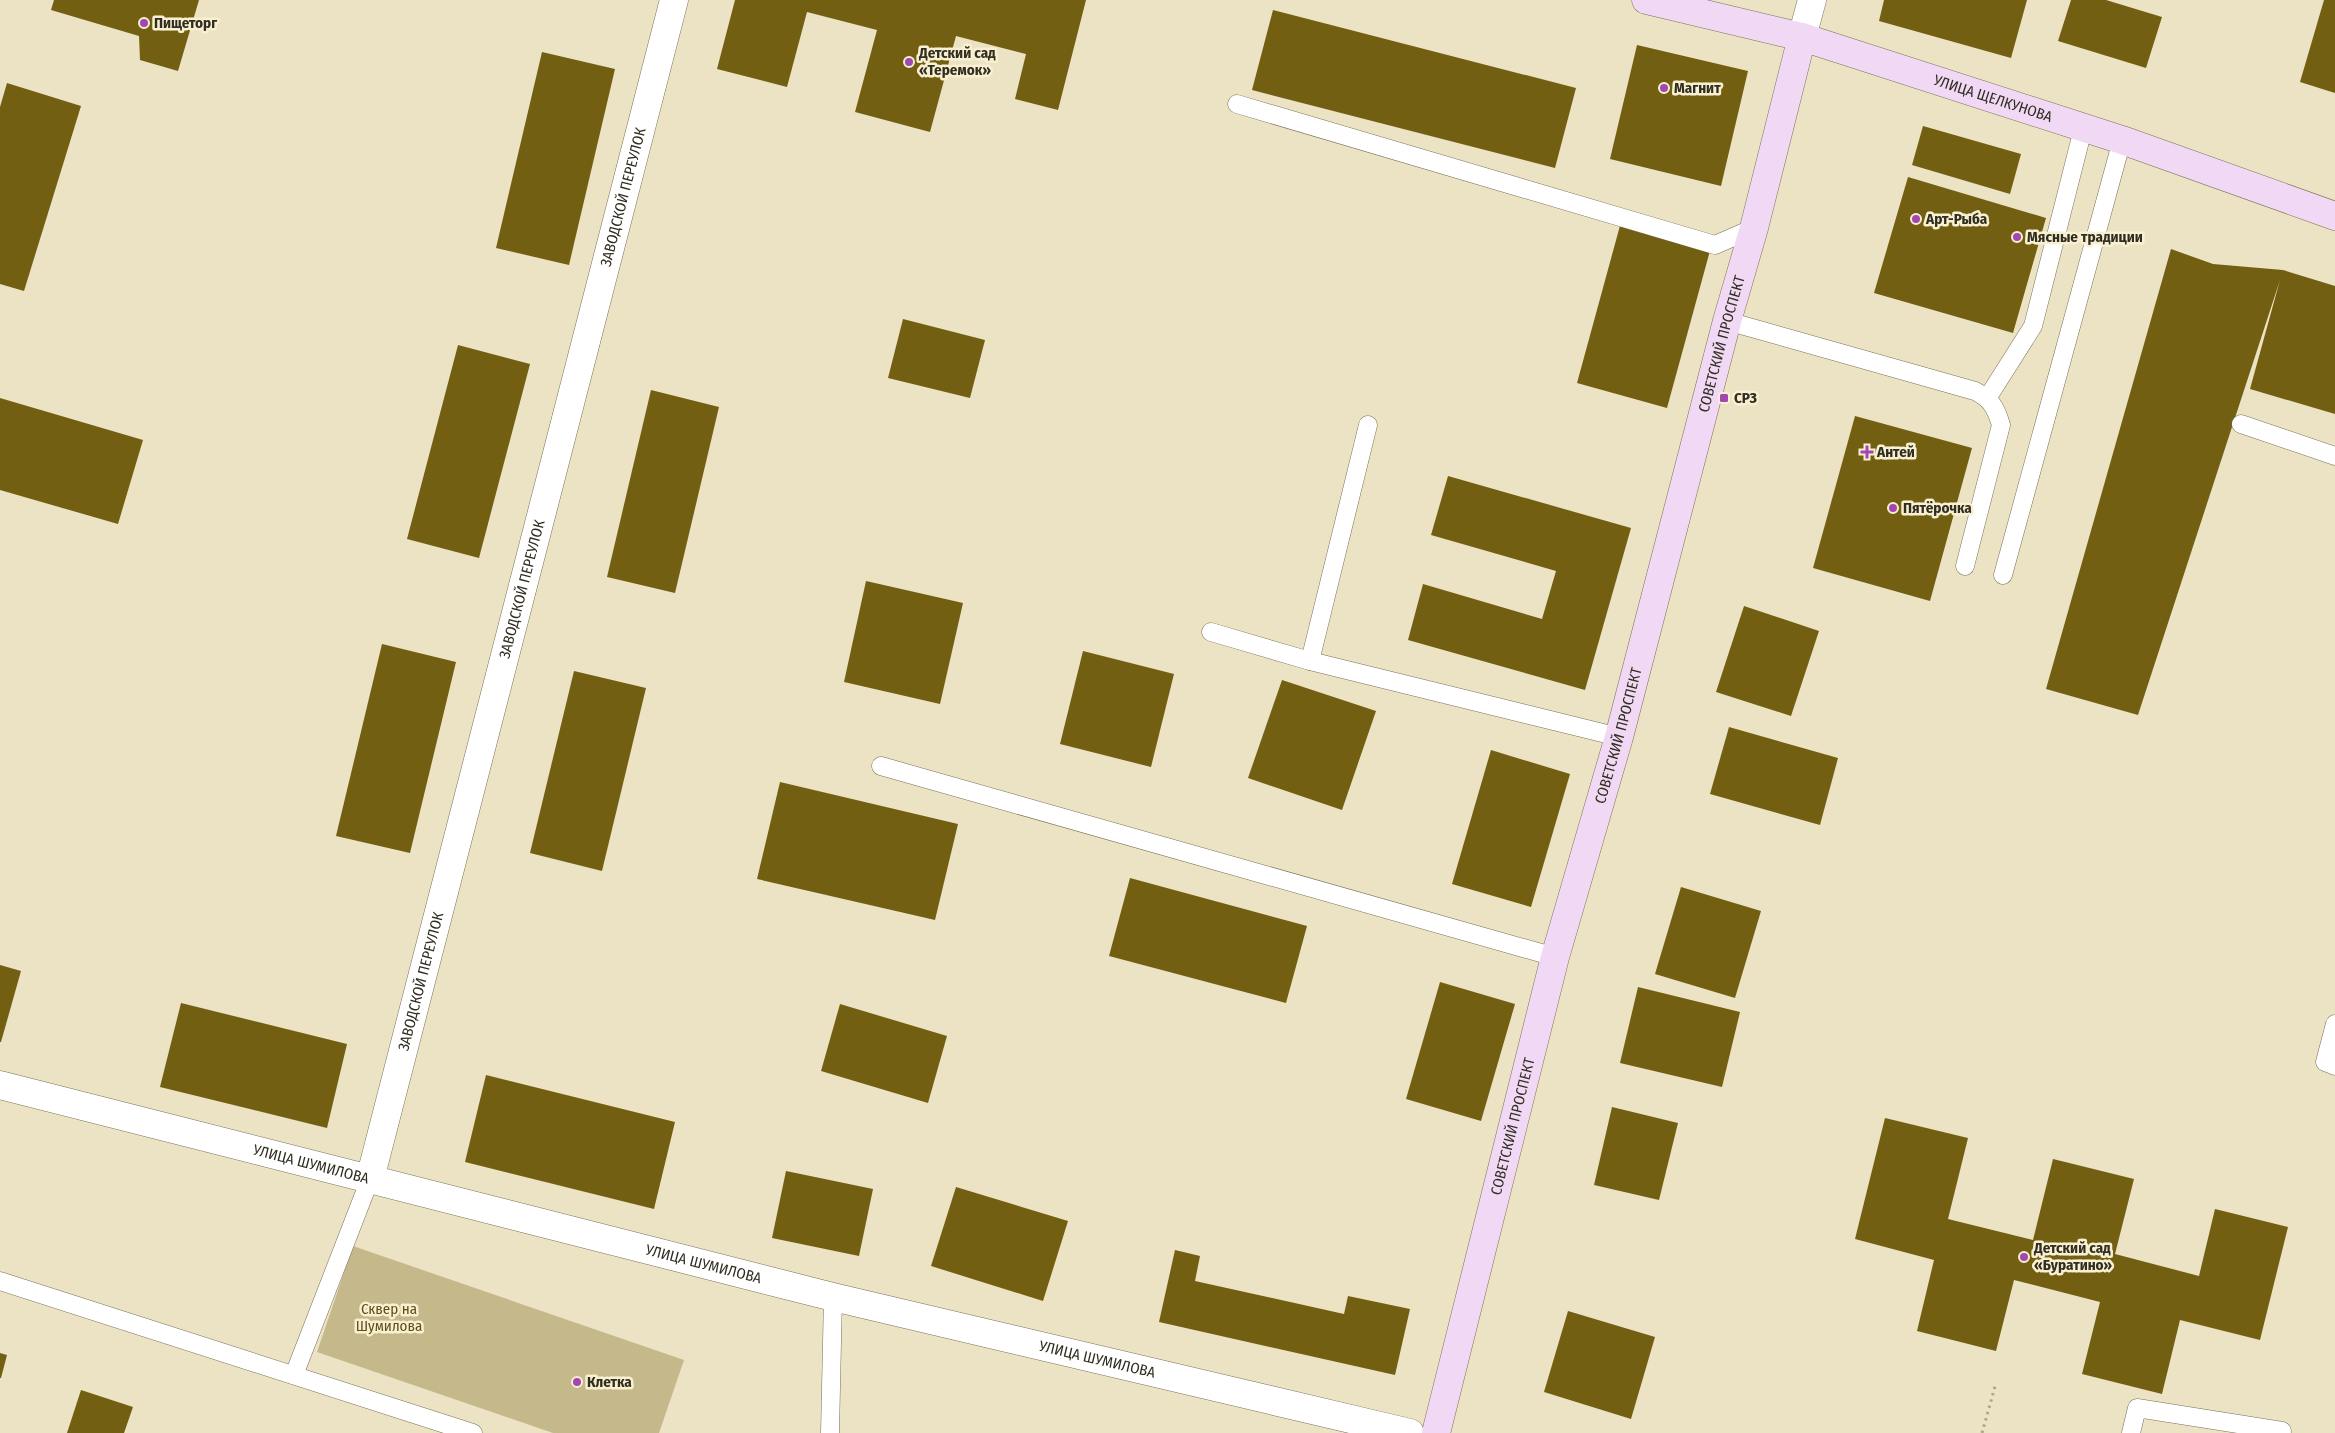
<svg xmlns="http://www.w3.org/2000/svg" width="2335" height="1433" font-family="'Fira Sans Condensed',sans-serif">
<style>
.green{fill:#c5b88b}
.building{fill:#735f11}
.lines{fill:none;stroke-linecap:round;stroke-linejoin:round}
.lane-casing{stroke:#797155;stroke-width:19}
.street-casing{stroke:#797155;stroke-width:29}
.secondary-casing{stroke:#797155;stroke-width:29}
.path{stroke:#ada68e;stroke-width:3;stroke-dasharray:2.5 4;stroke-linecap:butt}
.lane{stroke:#fff;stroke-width:18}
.street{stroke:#fff;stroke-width:28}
.secondary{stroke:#f1d9f5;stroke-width:28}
.poi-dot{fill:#a246b1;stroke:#f9f0d1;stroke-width:2}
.labels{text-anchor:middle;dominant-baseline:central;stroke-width:5;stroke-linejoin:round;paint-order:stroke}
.poi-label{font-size:15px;font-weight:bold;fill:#302d21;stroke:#f9f0d1;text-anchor:start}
.street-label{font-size:15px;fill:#302d21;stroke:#f9f0d1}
.park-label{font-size:15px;fill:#5e4f19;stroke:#f9f0d1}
</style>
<rect width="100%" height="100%" fill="#ece3c5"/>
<!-- green -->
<polygon class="green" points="353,1246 684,1360 659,1433 553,1433 317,1352"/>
<!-- building -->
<g class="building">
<polygon points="54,0 199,0 178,71 140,60 139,36 51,10"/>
<polygon points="735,0 1086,0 1058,110 1015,99 1026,54 956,36 930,132 855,112 877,30 807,12 787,87 717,69"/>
<polygon points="1884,0 2027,0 2011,58 1879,21"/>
<polygon points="2071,0 2106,0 2162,17 2146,68 2058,41"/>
<polygon points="2324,0 2335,0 2335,93 2300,82"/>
<polygon points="1273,10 1576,88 1555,168 1252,90"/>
<polygon points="1637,45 1748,71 1721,186 1610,159"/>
<polygon points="542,52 615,69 569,265 496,248"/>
<polygon points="7,83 81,106 24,291 0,284 0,107"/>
<polygon points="1923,126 2021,154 2010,194 1912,165"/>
<polygon points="1908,177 2046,218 2013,333 1874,293"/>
<polygon points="1621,222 1711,247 1667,408 1577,383"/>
<polygon points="2171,249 2213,264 2283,270 2335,286 2335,414 2250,389 2280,280 2138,715 2046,689"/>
<polygon points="903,319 985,340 970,398 888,378"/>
<polygon points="458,345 530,364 479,558 407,539"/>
<polygon points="651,390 719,407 675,593 607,577"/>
<polygon points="0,398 143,440 118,524 0,490"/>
<polygon points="1855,416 1972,448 1930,601 1813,568"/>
<polygon points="1448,476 1631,528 1585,690 1408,640 1423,584 1542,619 1556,571 1431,535"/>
<polygon points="866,581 963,603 940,704 844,682"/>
<polygon points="1744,606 1819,631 1791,716 1716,692"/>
<polygon points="382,644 456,662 410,853 336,836"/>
<polygon points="1083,651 1174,674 1151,767 1060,744"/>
<polygon points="574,671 646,688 602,871 530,853"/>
<polygon points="1282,680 1376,711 1342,810 1248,778"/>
<polygon points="1729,727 1838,758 1820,825 1710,794"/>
<polygon points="1491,750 1570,774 1531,907 1452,884"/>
<polygon points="780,782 958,824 935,920 757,879"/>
<polygon points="1130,878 1307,926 1286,1003 1109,956"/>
<polygon points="1681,887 1761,911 1735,998 1655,974"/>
<polygon points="0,965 21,971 1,1042 0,1042"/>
<polygon points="1440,982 1515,1004 1481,1121 1406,1099"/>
<polygon points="1638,987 1740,1012 1722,1087 1620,1063"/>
<polygon points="181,1003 347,1044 327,1128 160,1087"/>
<polygon points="840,1004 947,1036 928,1103 821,1071"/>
<polygon points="486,1075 675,1122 654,1209 465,1162"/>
<polygon points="1612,1107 1678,1123 1659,1200 1594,1185"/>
<polygon points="1885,1118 1968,1138 1948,1219 2033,1240 2053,1159 2134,1179 2115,1254 2199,1276 2215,1209 2288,1227 2260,1340 2180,1320 2162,1394 2082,1374 2100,1302 2014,1280 1996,1351 1917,1331 1934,1260 1855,1239"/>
<polygon points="786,1171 873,1189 859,1256 772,1238"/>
<polygon points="956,1187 1068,1221 1043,1301 931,1266"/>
<polygon points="1175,1250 1200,1256 1195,1281 1344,1314 1348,1296 1410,1309 1395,1375 1159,1322"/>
<polygon points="1568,1311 1655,1337 1631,1419 1544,1392"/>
<polygon points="0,1353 7,1355 1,1378 0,1378"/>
<polygon points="81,1390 133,1407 124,1433 67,1433"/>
</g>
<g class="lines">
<defs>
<g id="lane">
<polyline points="1237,104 1715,245 1754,228"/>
<path d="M1727,321L1975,391C1991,399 1996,408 2001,425L1965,566"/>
<polyline points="1988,397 2033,326 2083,129"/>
<polyline points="2241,424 2335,456"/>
<polyline points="2003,575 2122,140"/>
<polyline points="1211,632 1310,661 1619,737"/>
<polyline points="1310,661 1368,425"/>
<polyline points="881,766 1555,957"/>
<polyline points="2335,1024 2325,1062 2335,1066"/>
<polyline points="0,1281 473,1433"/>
<polyline points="294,1375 370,1179"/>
<polyline points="830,1433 833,1297"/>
<polyline points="2131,1433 2137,1408 2282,1431"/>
</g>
<g id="street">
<polyline points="1802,37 1812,0"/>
<path id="s1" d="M0,1085L833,1297L1410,1433"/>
<path id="s2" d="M370,1179L674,0"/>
</g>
<g id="secondary">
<path id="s3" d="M1646,0L1802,37L2122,140L2335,216"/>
<path id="s4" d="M1436,1433L1555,957L1619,737L1727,321L1754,228L1802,37"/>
</g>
</defs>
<!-- lane casing -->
<use href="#lane" class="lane-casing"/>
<!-- street casing -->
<use href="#street" class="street-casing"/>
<!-- secondary casing -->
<use href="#secondary" class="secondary-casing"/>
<!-- path -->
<polyline class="path" points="1982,1433 1996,1383"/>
<!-- lane -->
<use href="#lane" class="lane"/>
<!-- street -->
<use href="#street" class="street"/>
<!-- secondary -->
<use href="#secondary" class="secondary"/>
</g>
<!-- markers -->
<g class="poi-dot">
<circle cx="144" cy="23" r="5"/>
<circle cx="909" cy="62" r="5"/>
<circle cx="1664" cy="88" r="5"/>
<circle cx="1916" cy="219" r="5"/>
<circle cx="2017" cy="237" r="5"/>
<rect x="1719" y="393" width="10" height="10" rx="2.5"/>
<path d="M1864.5 444.5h5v5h5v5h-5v5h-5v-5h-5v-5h5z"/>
<circle cx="1893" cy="508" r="5"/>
<circle cx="2024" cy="1257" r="5"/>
<circle cx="577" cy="1382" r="5"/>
</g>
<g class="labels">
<!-- poi labels -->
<g class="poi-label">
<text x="154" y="23">Пищеторг</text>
<text x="919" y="53">Детский сад<tspan x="919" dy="17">«Теремок»</tspan></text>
<text x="1674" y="88">Магнит</text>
<text x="1926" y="219">Арт-Рыба</text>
<text x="2027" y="237">Мясные традиции</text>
<text x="1734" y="398">СРЗ</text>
<text x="1877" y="452">Антей</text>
<text x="1903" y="508">Пятёрочка</text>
<text x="2034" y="1248">Детский сад<tspan x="2034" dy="17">«Буратино»</tspan></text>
<text x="587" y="1382">Клетка</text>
</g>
<!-- street labels -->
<g class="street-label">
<text stroke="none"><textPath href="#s3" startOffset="361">УЛИЦА ЩЕЛКУНОВА</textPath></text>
<text stroke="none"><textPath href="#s2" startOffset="1014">ЗАВОДСКОЙ ПЕРЕУЛОК</textPath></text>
<text stroke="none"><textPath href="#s4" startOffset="1126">СОВЕТСКИЙ ПРОСПЕКТ</textPath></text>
<text stroke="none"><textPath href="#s2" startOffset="609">ЗАВОДСКОЙ ПЕРЕУЛОК</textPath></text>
<text stroke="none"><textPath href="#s4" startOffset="721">СОВЕТСКИЙ ПРОСПЕКТ</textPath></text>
<text stroke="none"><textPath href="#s2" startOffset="204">ЗАВОДСКОЙ ПЕРЕУЛОК</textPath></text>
<text stroke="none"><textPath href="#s4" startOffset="316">СОВЕТСКИЙ ПРОСПЕКТ</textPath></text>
<text stroke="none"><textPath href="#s1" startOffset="321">УЛИЦА ШУМИЛОВА</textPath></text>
<text stroke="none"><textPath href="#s1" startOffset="726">УЛИЦА ШУМИЛОВА</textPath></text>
<text stroke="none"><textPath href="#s1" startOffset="1131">УЛИЦА ШУМИЛОВА</textPath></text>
</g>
<!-- park labels -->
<g class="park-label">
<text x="389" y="1309">Сквер на<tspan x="389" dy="17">Шумилова</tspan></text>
</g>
</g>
</svg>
